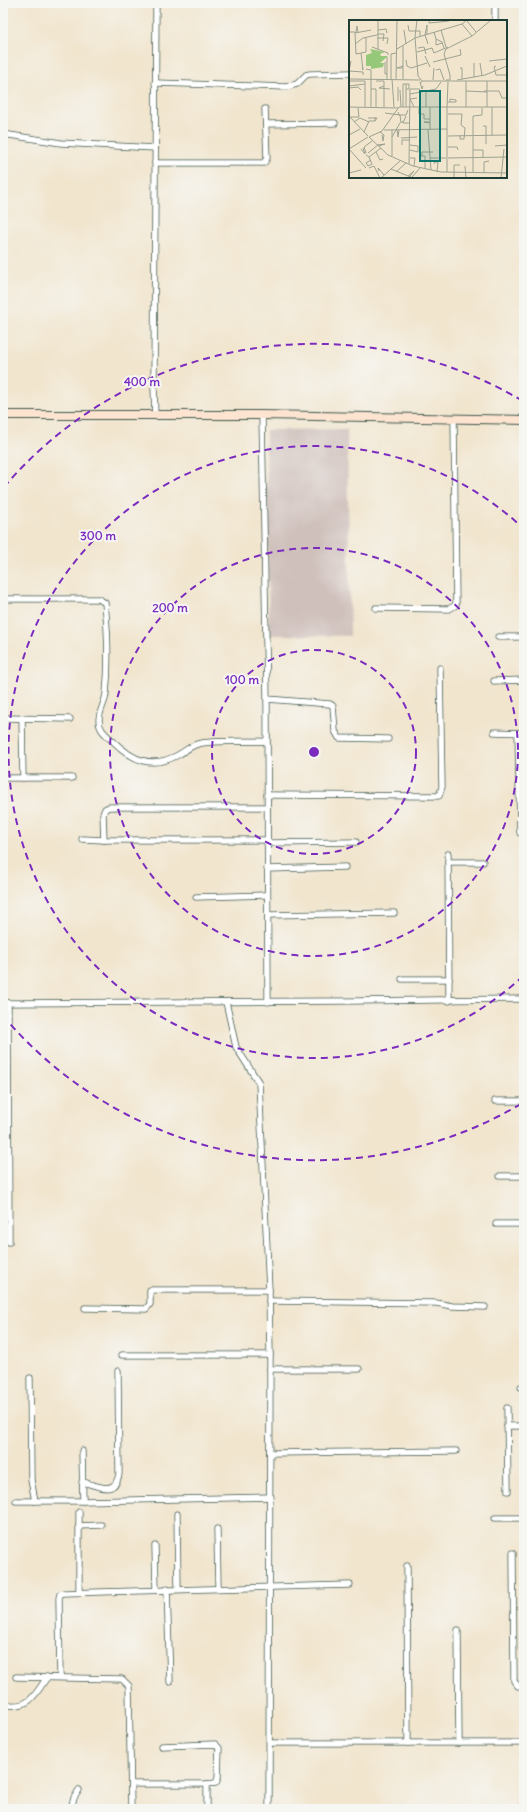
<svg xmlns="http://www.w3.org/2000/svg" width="527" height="1812" font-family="Delius,sans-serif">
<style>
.industrial{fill:#cfc0bb}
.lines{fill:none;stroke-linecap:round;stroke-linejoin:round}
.minor-casing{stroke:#3e564b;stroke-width:7}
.secondary-casing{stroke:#3e564b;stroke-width:10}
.minor{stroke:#fff;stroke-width:5.5}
.secondary{stroke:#fde4d1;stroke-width:8}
.ring{fill:none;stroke:#7b2cbf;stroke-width:2;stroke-dasharray:7 5}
.inset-road{fill:none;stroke:#9da290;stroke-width:1}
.view{fill:#0f766e;fill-opacity:0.15;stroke:#0f766e;stroke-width:2}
.inset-edge{fill:none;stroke:#1f3d34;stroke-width:2}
.centre{fill:#7b2cbf;stroke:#f6f6f2;stroke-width:2}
.ring-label{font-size:12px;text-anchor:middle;font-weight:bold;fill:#7b2cbf;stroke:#f6f6f2;stroke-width:4;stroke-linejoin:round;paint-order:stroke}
</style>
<rect width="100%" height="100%" fill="#f6f6f2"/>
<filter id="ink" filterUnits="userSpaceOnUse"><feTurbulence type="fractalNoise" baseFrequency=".025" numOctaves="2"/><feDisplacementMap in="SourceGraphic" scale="8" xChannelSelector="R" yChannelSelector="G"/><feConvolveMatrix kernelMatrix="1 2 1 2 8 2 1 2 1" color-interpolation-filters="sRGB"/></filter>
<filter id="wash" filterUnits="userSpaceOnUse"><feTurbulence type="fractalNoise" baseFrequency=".012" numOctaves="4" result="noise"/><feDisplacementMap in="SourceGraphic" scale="16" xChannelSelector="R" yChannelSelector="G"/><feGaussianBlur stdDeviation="0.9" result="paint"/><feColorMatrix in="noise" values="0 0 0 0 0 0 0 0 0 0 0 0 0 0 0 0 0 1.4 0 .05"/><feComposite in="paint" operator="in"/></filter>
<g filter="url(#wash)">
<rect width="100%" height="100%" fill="#f1e5ce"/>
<!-- industrial -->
<polygon class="industrial" points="347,429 350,636 269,635 266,430"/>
</g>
<g filter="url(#ink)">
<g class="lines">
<defs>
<g id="minor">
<polyline points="495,3 495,21"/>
<polyline points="155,83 286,87 297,84 306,75 310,74 350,73"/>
<polyline points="266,124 335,123"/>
<polyline points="3,134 61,143 155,148"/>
<polyline points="155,163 264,163 267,158 265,109"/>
<polyline points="262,415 267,699 268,1002"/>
<polyline points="155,416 154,387 156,3"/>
<path d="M3,599H99L105,603C108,633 109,664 106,694C105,703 99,711 99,720C99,730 106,735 113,741C133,761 152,769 178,755C187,750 192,744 202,743C223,740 245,742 266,741"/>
<polyline points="376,608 449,609 456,605 454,419"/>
<polyline points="498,637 524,637"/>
<polyline points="494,681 524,680"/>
<polyline points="267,699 330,704 333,706 335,731 339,738 388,739"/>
<polyline points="3,718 70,719"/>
<polyline points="22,718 23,778"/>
<polyline points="494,732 524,733"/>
<polyline points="518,733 520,833"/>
<polyline points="3,778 72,778"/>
<polyline points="267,795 439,796 442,787 440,668"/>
<polyline points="267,807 109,807 105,809 103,814 104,840 267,840"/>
<polyline points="82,839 104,840"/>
<polyline points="267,843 356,842"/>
<polyline points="448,854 449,1001"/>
<polyline points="448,862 483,862"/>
<polyline points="267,869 345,867"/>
<polyline points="196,897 267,895"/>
<polyline points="268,915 394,913"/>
<polyline points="402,979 449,979"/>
<polyline points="226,1002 236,1047 259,1083 269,1290 270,1355 269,1809"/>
<polyline points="3,1003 355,1001 524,999"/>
<polyline points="8,1003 9,1242"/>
<polyline points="495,1101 524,1101"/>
<polyline points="500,1176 524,1176"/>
<polyline points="496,1224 524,1224"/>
<polyline points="269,1301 436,1303 452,1306 485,1307"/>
<polyline points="85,1308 146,1309 150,1304 150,1290 269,1290"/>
<polyline points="122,1355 270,1355"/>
<polyline points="270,1369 359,1369"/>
<polyline points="30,1378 31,1480 35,1501"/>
<polyline points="521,1387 524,1387"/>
<polyline points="507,1408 508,1491"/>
<polyline points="507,1426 524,1426"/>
<polyline points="82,1451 83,1501 271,1497"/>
<polyline points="270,1453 456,1451"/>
<path d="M82,1482C98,1485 115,1497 119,1474L118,1371"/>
<polyline points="16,1501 83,1501"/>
<polyline points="79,1512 79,1592"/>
<polyline points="177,1514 178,1589"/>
<polyline points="495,1518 524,1518"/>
<polyline points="79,1526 101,1525"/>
<polyline points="217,1529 218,1587"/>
<polyline points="155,1546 156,1590"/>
<polyline points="513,1553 514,1681 518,1686 524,1686"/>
<polyline points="407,1566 408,1743"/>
<polyline points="167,1589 170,1682"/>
<polyline points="458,1630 459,1743"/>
<polyline points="16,1677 122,1679 129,1686 131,1809"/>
<polyline points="60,1677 59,1598 60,1594 64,1593 350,1585"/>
<path d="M3,1704C28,1710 35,1696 47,1677"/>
<polyline points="270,1743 524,1743"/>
<polyline points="162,1746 215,1744 219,1748 218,1778 216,1783 207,1784"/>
<polyline points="131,1784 207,1784 207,1809"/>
<polyline points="516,1808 524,1808"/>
<polyline points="71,1809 74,1798 79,1790"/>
</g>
<polyline id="secondary" points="3,415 262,415 524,420"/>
</defs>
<!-- minor casing -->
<use href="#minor" class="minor-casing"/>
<!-- secondary casing -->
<use href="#secondary" class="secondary-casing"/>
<!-- minor -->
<use href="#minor" class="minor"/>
<!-- secondary -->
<use href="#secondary" class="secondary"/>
</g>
</g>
<!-- distance rings -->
<g class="ring">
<circle cx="314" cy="752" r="102"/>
<circle cx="314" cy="752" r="204"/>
<path d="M523 976A306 306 0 1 1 523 528"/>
<path d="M521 1104A408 408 0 0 1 4 1017M4 487A408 408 0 0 1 521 400"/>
</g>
<!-- overview -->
<g transform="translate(349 20)">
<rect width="158" height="158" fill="#f1e5ce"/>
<path d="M21,29L36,32L31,34L32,36H39L31,43H35L34,47L22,49V46H17V35L23,33Z" fill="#95c878"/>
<path class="inset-road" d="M29,0V30M68,0L66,17L69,56L73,61H158M80,0V3L100,1M118,1L127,12M113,4L123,16M59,5L60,11H71V16M29,10L37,9L38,13M55,10L57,24M92,10L97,27M0,12H6L7,34L17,32V18M7,12L8,6L9,12M85,12L87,19L93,22L95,28M6,13L22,10M28,14H35L34,21M78,14V5L76,15L79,24M28,18H39L38,24M87,19V25L93,23M6,24L14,18L28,15M54,26V59M23,27L39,33V35M69,28L75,27L77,34M48,29L66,18L113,4L118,0M68,32L83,28L85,33L99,27M12,33L14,50L13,47M76,36L81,47M57,40L58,46L62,48L78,43M2,41L0,51L14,52V55M140,41L158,39M36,42V54H38M84,42L112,35L111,29M125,43V57M131,43L133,56M54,46L48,48H54M147,46L145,47L147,55H158M111,48H113V59M17,49L22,50V87M87,50L91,49L95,60M0,59L71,60M38,59V37M42,59V34L47,33M43,59L45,87M47,59L48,0M84,60L85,48M97,60H101V55L95,34L97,29L123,16L142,0M108,60L136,55L158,46M0,61H16V87M27,61H35V87M117,61V87M138,61V87M73,62H71L73,69L74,66M0,66L16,64M35,66L30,68L41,69M49,67V81M0,68L9,67L12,70M22,69H27V87M51,70L52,87M117,71L138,72M135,71H150L153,78H158M61,74L77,71M98,82H107V80L101,79V82M0,87L49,88M54,87V64H60V69H57M57,87V64M65,87L61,79L68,78M70,87V94H75V99H81M77,87V71L87,69L92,62M81,87V110M98,87L99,62M143,87V115M49,92L50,95H57L59,90M36,93L51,95L52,103L54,101M99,94H113L112,105L116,108L115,119H111V115M0,96L19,116M57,96L54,103H60M1,97H10L9,88M19,98H28L26,101M5,102L11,98L20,102M81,102H75L81,103M134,106H137V124M35,110L98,109M48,110L49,117L50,110M79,110L82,150M15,112L20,101H26V97M31,112L35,115L34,121L33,115M0,115L11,109M99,116L158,115M20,117L33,111L50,87H158M20,117L39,135L64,146L92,152L158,153M43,117L51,103M52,118L68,117M28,125L36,124L30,126M53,125V120H61M146,126L158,125M99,127H108L109,130M0,129L17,148M0,129L19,117M12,129L16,134L14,128M61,130L69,132V126L61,125M124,130H134V138M27,132L31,140L34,139M17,133L15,127L23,121M19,133L29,125M17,135L20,137L32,128M43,136V110M71,136H76V148M73,136V132H84M20,137L23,144L19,146L17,143L22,140M61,138H66L65,146M81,138H97M99,138L158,137M60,144L61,69H71M85,144L86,142H89L88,152M116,146L117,158M20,148L25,146L31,158M42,149L64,158M30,151L29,148L35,155M47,152L57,143M98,152V87M124,152V96L133,95V88M0,153L12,150M135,153V142L140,141M59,156L65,151L61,156M63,157L71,148M32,158L51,141M105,158V145H111M152,158L155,129"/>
<path class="view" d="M71,71H91V141H71Z"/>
<rect width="158" height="158" class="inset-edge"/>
</g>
<circle cx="314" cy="752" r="6" class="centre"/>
<g class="ring-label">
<text x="142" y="386">400 m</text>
<text x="98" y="540">300 m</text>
<text x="170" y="612">200 m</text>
<text x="242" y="684">100 m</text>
</g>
<!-- margin -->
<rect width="527" height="1812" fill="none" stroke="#f6f6f2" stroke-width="16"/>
</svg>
